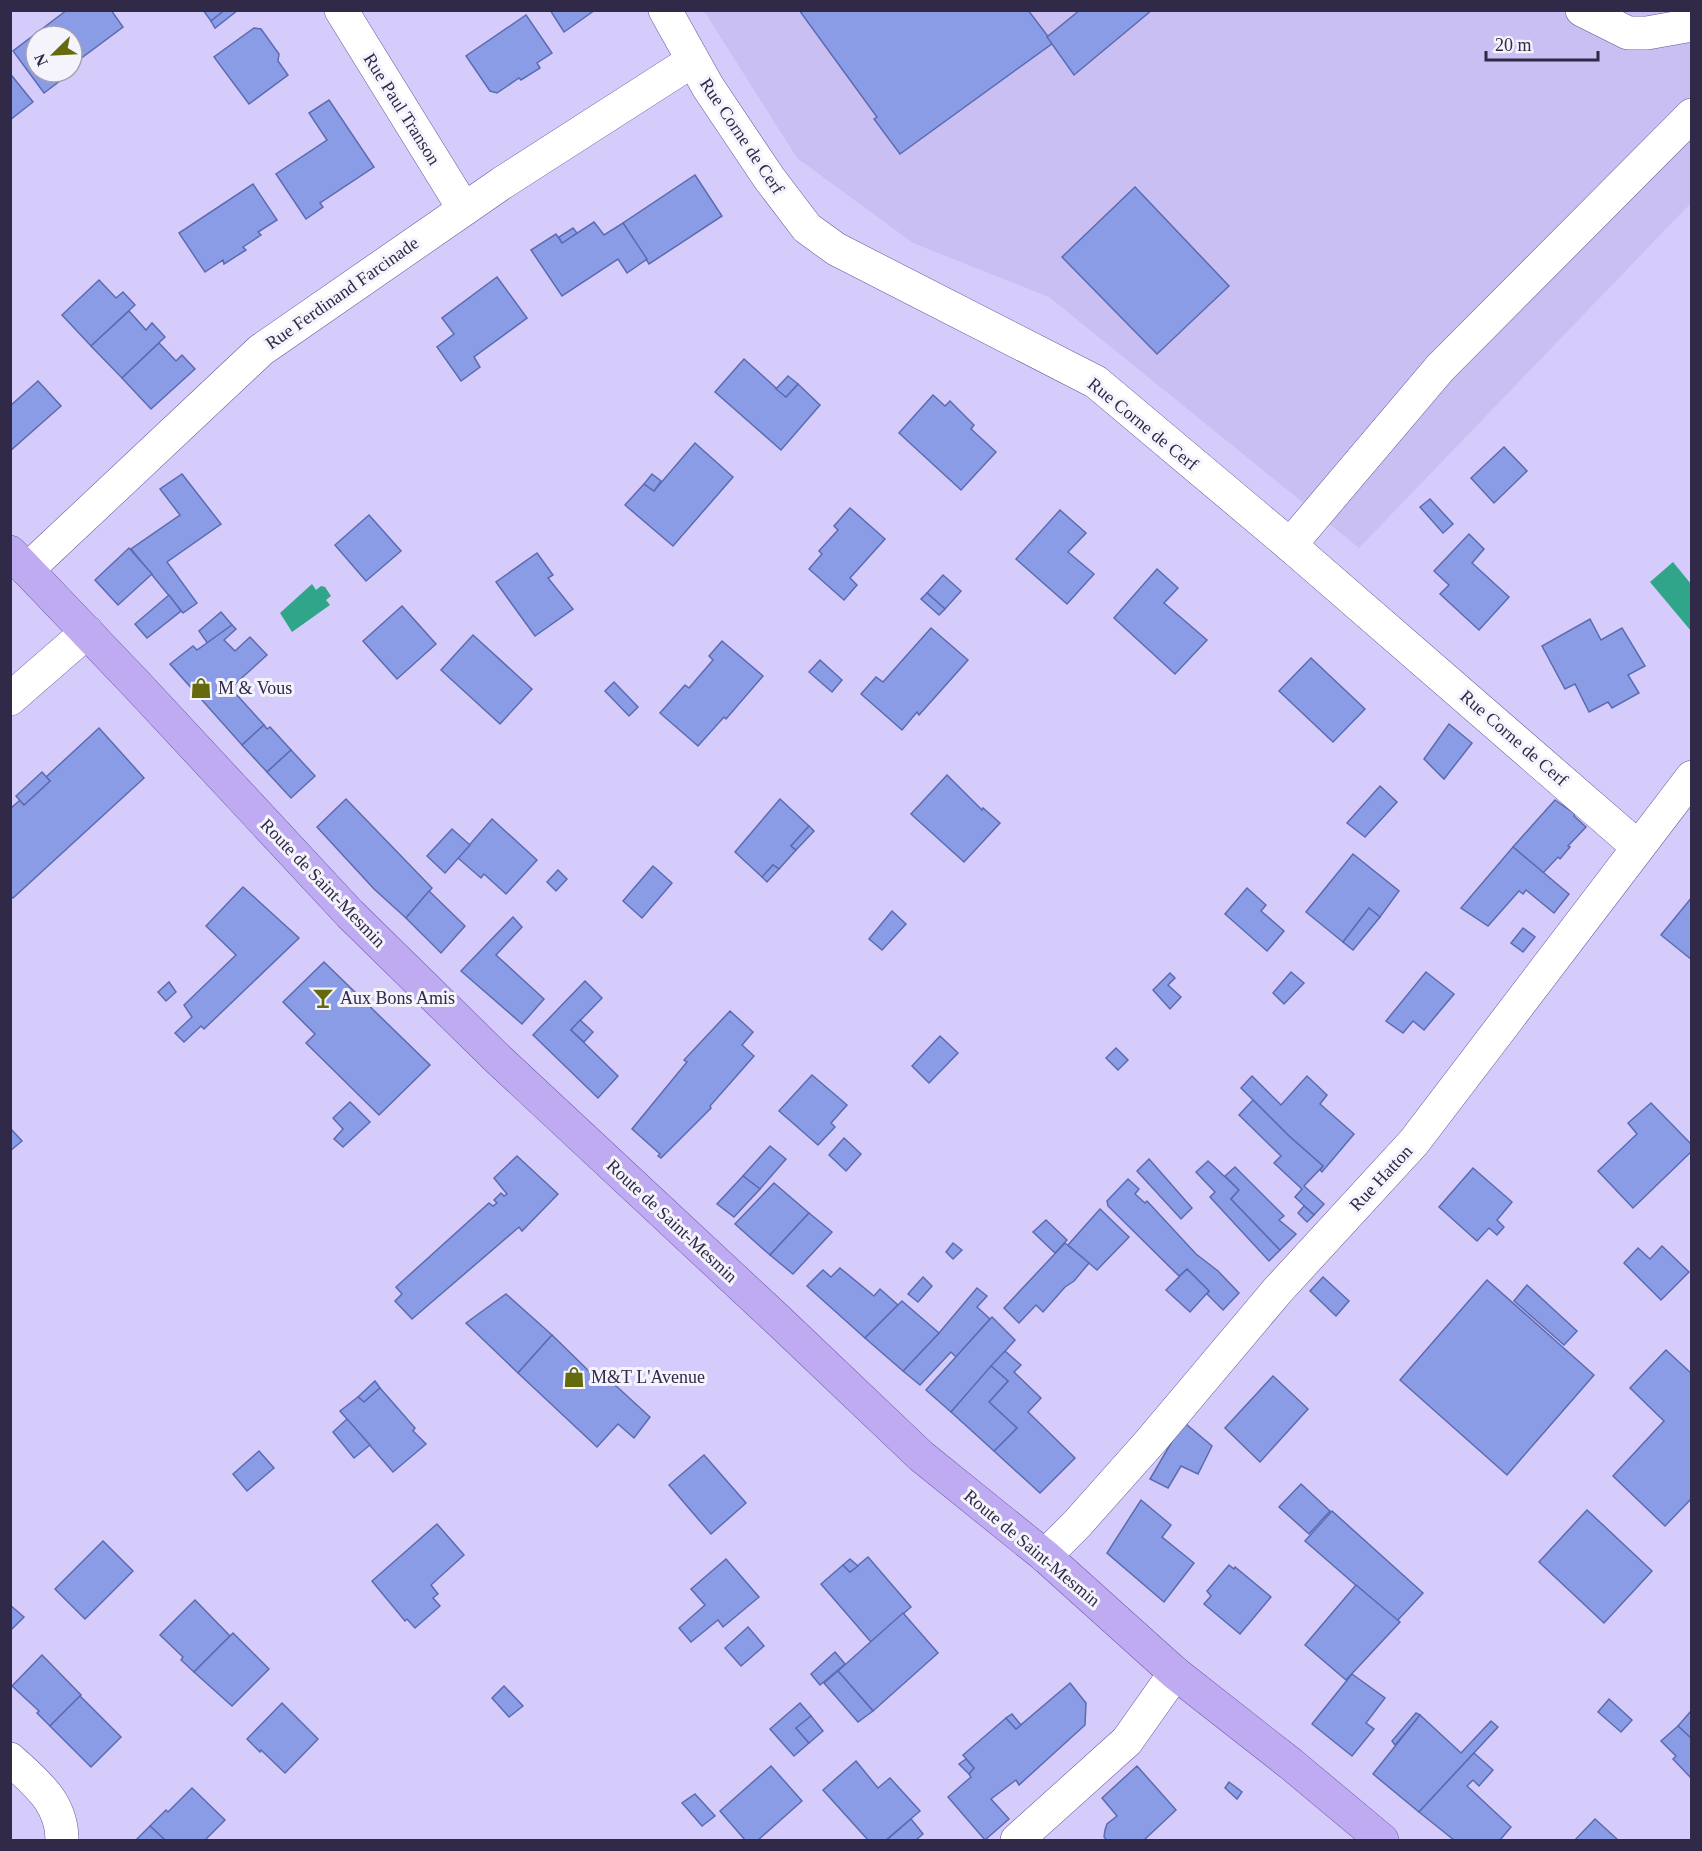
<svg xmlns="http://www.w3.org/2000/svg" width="1702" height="1851" font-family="Georgia,serif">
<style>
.built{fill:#c9bff3}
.water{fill:#31a589}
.building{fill:#8b9ce6;stroke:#5c6bb1;stroke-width:1.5}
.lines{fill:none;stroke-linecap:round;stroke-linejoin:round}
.minor-casing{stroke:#66559b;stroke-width:34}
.major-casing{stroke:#7059b0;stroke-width:34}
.minor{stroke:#fff;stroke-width:33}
.major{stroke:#beabf1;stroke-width:33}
.labels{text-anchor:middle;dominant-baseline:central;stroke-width:6;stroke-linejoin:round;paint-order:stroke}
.street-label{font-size:18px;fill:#302948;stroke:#f5f3fc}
.poi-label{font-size:18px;fill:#302948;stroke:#f5f3fc;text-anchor:start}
</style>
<rect width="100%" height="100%" fill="#d5ccfc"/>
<!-- built -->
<polygon class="built" points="704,11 1691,11 1691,203 1359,548 1049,297 913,243 797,158"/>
<!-- water -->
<g class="water">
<polygon points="1673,562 1691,584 1691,631 1650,582"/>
<polygon points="312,584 316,590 321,586 325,587 331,596 326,600 330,605 292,632 280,613"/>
</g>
<!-- building -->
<g class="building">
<polygon points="67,10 111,10 123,27 72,65 72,36 36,36 36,72 63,72 58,76 61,80 44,93 13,51"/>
<polygon points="203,10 225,10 211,21"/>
<polygon points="225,10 238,10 215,28 211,21"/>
<polygon points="550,10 595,10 564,32"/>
<polygon points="799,10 1028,10 1053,43 900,154 874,119 877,117"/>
<polygon points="1080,10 1152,10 1074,75 1047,37"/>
<polygon points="526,15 552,53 537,63 540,68 521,80 519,78 497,93 490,91 466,56"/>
<polygon points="254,28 261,29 279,54 278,61 288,75 249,104 214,57"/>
<polygon points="12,76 33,102 10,120 10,77"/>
<polygon points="329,100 374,167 320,203 323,207 306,219 276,174 327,140 309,113"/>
<polygon points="695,175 722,216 649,264 623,223"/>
<polygon points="253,184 277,220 258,232 261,235 243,247 246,250 224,264 223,260 205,272 179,233"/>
<polygon points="1135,187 1229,286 1157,354 1062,257"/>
<polygon points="594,222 604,235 623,223 647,259 627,273 618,259 562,296 531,250 556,234 562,243"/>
<polygon points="573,228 577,233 562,243 559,237"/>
<polygon points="497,277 527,318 474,357 480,367 461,381 437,347 454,334 442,318"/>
<polygon points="99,280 116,298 123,292 135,305 91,346 62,315"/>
<polygon points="129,311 146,330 152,323 165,337 122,378 91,346"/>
<polygon points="159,343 176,361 182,355 195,369 151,409 122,378"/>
<polygon points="744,359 786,397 798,384 820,405 781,450 715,392"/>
<polygon points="788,376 798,384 786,397 776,389"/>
<polygon points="38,381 61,406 10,451 10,406"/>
<polygon points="933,395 945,406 950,401 974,425 971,429 996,452 961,490 899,433"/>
<polygon points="695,443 733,477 673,546 625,505 644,484 654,491"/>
<polygon points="1504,447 1527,471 1494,503 1471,478"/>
<polygon points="182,474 221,524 167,562 197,603 183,613 131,549 180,515 160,489"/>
<polygon points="652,474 661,481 654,491 644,484"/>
<polygon points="1430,499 1453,524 1443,533 1420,507"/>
<polygon points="850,508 885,539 850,578 857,585 844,600 809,569 822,554 819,551 838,530 834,526"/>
<polygon points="1060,510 1086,533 1068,552 1094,574 1067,604 1016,559"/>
<polygon points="369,515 401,551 366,581 335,545"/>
<polygon points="1469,534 1484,549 1472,563 1509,597 1479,630 1440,594 1449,585 1434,571"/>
<polygon points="129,548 152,574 118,605 95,580"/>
<polygon points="537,553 553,575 548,578 573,609 535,636 496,582"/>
<polygon points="1157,569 1178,588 1164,603 1207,640 1175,674 1114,618"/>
<polygon points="943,575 961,591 945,609 927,593"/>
<polygon points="927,593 945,609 939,615 921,599"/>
<polygon points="169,595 181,611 147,638 135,624"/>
<polygon points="402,606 436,644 397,679 363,641"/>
<polygon points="221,612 232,625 208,644 199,631"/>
<polygon points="1590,619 1601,640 1622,628 1645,666 1628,675 1639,693 1612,708 1608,702 1589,712 1575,684 1565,689 1542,646"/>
<polygon points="232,625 236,629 224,640 235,651 250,637 267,655 235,684 231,680 227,684 264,725 242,745 170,664 193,646 197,650"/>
<polygon points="931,628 968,660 919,715 917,712 902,730 861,694 876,677 883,682"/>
<polygon points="473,635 532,689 500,724 441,670"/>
<polygon points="722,641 763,676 726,719 724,717 698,746 660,713 685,685 689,688 713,660 709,656"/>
<polygon points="1311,658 1365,709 1333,742 1279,691"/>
<polygon points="820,660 842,680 832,692 809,672"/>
<polygon points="614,682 638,707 629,716 605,691"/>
<polygon points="1449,724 1472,743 1444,779 1424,759"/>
<polygon points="264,725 267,729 270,727 291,750 267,772 242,745"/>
<polygon points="99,728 144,778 13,898 10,896 10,809 20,800 24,805 50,781 46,777"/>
<polygon points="291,750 315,776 291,798 267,772"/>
<polygon points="42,772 50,781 24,805 16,796"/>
<polygon points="947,775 982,810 983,808 1000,823 964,862 911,814"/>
<polygon points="1380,786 1397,802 1365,837 1347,823"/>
<polygon points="346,799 432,888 406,918 374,889 317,827"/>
<polygon points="780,799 809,826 791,846 796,850 779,869 773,865 762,877 735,852"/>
<polygon points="1555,800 1575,814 1574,816 1586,827 1568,846 1570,847 1560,859 1558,857 1543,873 1513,847"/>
<polygon points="492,819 537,860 506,894 484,874 481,878 458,858"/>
<polygon points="809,826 814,831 796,850 791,846"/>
<polygon points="452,829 470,845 445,873 427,856"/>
<polygon points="1513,847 1569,894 1554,913 1526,890 1523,894 1519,891 1488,926 1461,908"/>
<polygon points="1353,854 1399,891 1380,917 1369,908 1343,942 1306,912"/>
<polygon points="773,865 779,869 767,882 762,877"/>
<polygon points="653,866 672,883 642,918 623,901"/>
<polygon points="558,870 567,879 556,891 547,882"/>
<polygon points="243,887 299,938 204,1029 201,1026 184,1042 175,1033 192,1017 184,1005 236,955 206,926"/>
<polygon points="1247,888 1266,905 1261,911 1284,931 1267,951 1225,914"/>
<polygon points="429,891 465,926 441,953 406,918"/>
<polygon points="1692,897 1692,960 1661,935"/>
<polygon points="1369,908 1380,917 1353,950 1343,942"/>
<polygon points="892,911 906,924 882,950 869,939"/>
<polygon points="513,917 522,927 496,955 544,999 522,1024 461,971"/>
<polygon points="1523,928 1535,937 1523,952 1511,943"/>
<polygon points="324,962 430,1065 379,1115 306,1043 315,1034 283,1002"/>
<polygon points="1291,972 1304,983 1284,1004 1273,993"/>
<polygon points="1426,972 1454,994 1424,1030 1413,1021 1403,1033 1386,1021"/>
<polygon points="1170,973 1175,978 1168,985 1181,997 1170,1009 1153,990"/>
<polygon points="585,981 602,998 571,1030 618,1076 598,1098 533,1035"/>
<polygon points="169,982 176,992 166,1001 158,992"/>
<polygon points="730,1011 753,1032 742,1045 754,1056 710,1106 711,1108 661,1158 658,1156 660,1154 632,1129 687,1062 684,1060"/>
<polygon points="580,1020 593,1032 584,1042 571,1030"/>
<polygon points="940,1036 958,1053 929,1083 912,1066"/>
<polygon points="1116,1048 1128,1060 1118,1070 1106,1058"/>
<polygon points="812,1075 847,1105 831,1123 835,1127 818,1145 779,1111"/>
<polygon points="1252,1076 1281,1105 1307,1076 1327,1095 1320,1104 1354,1134 1322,1172 1320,1170 1323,1166 1289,1136 1241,1088"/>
<polygon points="1253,1100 1289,1136 1323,1166 1304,1186 1324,1204 1314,1215 1295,1197 1302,1189 1274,1163 1281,1156 1239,1115"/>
<polygon points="350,1102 370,1122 343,1147 334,1139 343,1129 333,1118"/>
<polygon points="1651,1103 1692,1145 1692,1151 1633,1208 1598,1171 1637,1134 1628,1123"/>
<polygon points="10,1128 22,1141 10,1151"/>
<polygon points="844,1138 861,1154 846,1171 829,1155"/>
<polygon points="770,1146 786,1159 760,1189 743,1176"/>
<polygon points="517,1156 558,1194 522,1231 519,1227 412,1319 395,1301 402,1294 396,1287 489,1203 493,1206 497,1203 494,1200 501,1193 504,1196 507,1194 494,1178"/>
<polygon points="1149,1159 1192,1208 1181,1219 1137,1171"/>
<polygon points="1208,1161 1239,1190 1231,1199 1280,1250 1269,1261 1210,1197 1215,1192 1196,1172"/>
<polygon points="1235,1167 1284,1216 1279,1220 1296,1234 1280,1250 1231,1199 1239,1190 1225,1176"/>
<polygon points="1473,1168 1512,1202 1497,1220 1504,1227 1497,1235 1489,1228 1477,1241 1439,1207"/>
<polygon points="743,1176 760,1189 734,1217 717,1204"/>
<polygon points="1128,1179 1139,1189 1135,1194 1145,1203 1147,1201 1196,1254 1218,1271 1239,1293 1223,1310 1207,1294 1209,1291 1187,1269 1179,1276 1108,1206 1107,1201"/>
<polygon points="774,1183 809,1213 770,1255 735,1224"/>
<polygon points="1304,1206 1314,1215 1307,1222 1298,1213"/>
<polygon points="1100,1209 1129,1237 1097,1270 1068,1245"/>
<polygon points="809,1213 832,1232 793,1274 770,1255"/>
<polygon points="1046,1220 1067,1240 1055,1253 1033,1232"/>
<polygon points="953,1243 962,1250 953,1259 946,1252"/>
<polygon points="1065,1243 1089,1263 1074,1281 1065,1287 1043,1312 1036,1305 1019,1323 1004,1308"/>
<polygon points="1662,1246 1689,1272 1661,1300 1624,1263 1638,1248 1650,1259"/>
<polygon points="840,1268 874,1296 880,1289 898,1305 865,1338 807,1286 823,1270 831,1277"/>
<polygon points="1187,1269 1209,1291 1190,1312 1166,1290"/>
<polygon points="923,1277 932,1286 918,1302 908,1294"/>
<polygon points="1323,1277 1349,1301 1336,1316 1310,1291"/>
<polygon points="1487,1280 1594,1375 1507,1475 1400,1380"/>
<polygon points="1527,1285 1577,1331 1564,1345 1514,1301"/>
<polygon points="977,1288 987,1296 977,1307 990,1319 956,1357 951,1352 920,1385 903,1371 939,1333"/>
<polygon points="506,1294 552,1335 518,1373 466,1323"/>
<polygon points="902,1301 939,1333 903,1371 865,1338"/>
<polygon points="992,1317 1015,1340 951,1412 926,1390"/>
<polygon points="552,1335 596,1378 602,1373 650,1417 634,1438 618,1424 597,1447 518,1373"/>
<polygon points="1666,1350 1692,1374 1692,1498 1665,1526 1613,1476 1664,1421 1630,1388"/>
<polygon points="1005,1351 1021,1365 1014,1372 1041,1398 1028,1412 1075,1458 1040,1493 994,1451 1017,1428 989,1402 1008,1381 991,1366"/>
<polygon points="991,1366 1008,1381 989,1402 1017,1428 994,1451 951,1412"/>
<polygon points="1273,1376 1308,1409 1260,1462 1225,1428"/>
<polygon points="375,1381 380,1388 364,1402 358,1397"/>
<polygon points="380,1388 415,1428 413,1431 426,1444 393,1472 340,1411 358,1397 364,1402"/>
<polygon points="347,1419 370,1445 354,1458 333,1432"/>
<polygon points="1186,1424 1212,1446 1198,1474 1181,1466 1168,1488 1150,1479 1177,1433"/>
<polygon points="259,1451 274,1468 247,1491 233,1474"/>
<polygon points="704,1455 746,1503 711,1534 669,1485"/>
<polygon points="1301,1484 1330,1511 1309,1534 1279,1507"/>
<polygon points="1141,1500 1171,1525 1162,1537 1194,1563 1164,1602 1107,1553"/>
<polygon points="1587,1510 1652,1571 1604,1623 1539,1562"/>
<polygon points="1332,1511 1423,1593 1397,1621 1305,1541"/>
<polygon points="437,1524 464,1555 431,1585 438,1594 433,1598 440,1606 415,1628 407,1619 405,1621 372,1581"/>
<polygon points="103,1541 133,1571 85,1619 55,1589"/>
<polygon points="868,1557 911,1607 871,1642 821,1584 843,1565 850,1572"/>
<polygon points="726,1559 759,1597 723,1627 718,1620 691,1642 679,1628 705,1605 691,1589"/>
<polygon points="850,1559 858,1566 850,1572 843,1565"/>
<polygon points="1229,1565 1234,1569 1235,1567 1271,1597 1240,1634 1204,1604 1211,1596 1207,1591"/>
<polygon points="1356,1585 1400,1622 1346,1680 1305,1645"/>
<polygon points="195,1600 230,1636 194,1672 181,1660 183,1657 160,1635"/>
<polygon points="10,1605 24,1617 10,1631"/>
<polygon points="903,1613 938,1653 873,1711 838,1671"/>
<polygon points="748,1627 764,1646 741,1666 725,1648"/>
<polygon points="233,1633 269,1669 232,1706 194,1672"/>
<polygon points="835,1652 845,1664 820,1685 811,1674"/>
<polygon points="42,1655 81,1695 50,1726 37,1713 39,1711 12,1686"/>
<polygon points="838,1671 873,1711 858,1722 824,1683"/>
<polygon points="1352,1674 1385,1698 1366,1723 1374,1729 1352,1756 1312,1724"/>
<polygon points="1070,1683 1086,1703 1085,1725 1019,1785 1016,1780 991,1799 1009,1819 985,1840 948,1797 971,1777 969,1774 974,1768 963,1755 1006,1718 1016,1729"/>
<polygon points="504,1686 523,1706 509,1717 492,1698"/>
<polygon points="80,1696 121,1737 91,1767 50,1726"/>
<polygon points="1609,1699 1632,1720 1621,1732 1598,1712"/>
<polygon points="282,1703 318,1739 285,1773 261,1750 260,1752 247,1739"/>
<polygon points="800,1703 811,1716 796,1728 809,1743 794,1756 770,1729"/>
<polygon points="1691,1711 1692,1711 1692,1739 1678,1726"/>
<polygon points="1416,1713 1420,1715 1395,1745 1392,1741"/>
<polygon points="1012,1714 1021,1725 1016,1729 1006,1718"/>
<polygon points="1420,1715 1461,1753 1491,1721 1498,1727 1419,1812 1373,1774"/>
<polygon points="811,1716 823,1731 809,1743 796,1728"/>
<polygon points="1678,1726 1692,1739 1692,1779 1673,1759 1676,1756 1661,1741"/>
<polygon points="1474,1753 1493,1770 1479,1786 1473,1780 1467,1786 1511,1827 1500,1840 1454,1840 1419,1812"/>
<polygon points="966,1759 974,1768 969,1774 959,1764"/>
<polygon points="856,1761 878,1788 890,1778 920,1811 886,1840 868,1840 823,1790"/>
<polygon points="771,1766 802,1801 758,1840 745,1840 720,1811"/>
<polygon points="1137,1766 1176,1810 1144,1840 1107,1840 1104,1837 1105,1830 1107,1824 1117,1816 1102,1798"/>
<polygon points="1229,1782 1242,1792 1237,1799 1225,1788"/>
<polygon points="192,1788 225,1820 205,1840 165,1840 150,1826 166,1810 168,1812"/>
<polygon points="695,1794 715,1816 702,1826 682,1803"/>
<polygon points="911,1819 923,1834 916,1840 889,1840 888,1839"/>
<polygon points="1595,1819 1618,1840 1575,1840"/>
<polygon points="150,1826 165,1840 136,1840"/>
</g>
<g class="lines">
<defs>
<g id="minor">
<polyline points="341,10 464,209"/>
<polyline points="665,10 708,87 769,178 807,228 836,249 1096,382 1290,545 1638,847"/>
<polyline points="1582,10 1628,33 1647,33 1692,25"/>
<polyline points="1290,545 1440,368 1692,115"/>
<polyline points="27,570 261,350 502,183 692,61"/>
<polyline points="10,699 87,632"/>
<polyline points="1045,1556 1077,1524 1150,1442 1278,1290 1414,1142 1692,777"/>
<path d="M10,1759C36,1783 62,1802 62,1840"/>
<polyline points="1017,1840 1127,1741 1175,1673"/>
</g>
<polyline id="major" points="10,552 138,686 350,914 499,1060 778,1320 921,1456 1045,1556 1175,1673 1291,1764 1382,1840"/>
</defs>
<!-- minor casing -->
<use href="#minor" class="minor-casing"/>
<!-- major casing -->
<use href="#major" class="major-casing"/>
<!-- minor -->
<use href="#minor" class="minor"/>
<!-- major -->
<use href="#major" class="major"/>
</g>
<!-- icons -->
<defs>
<symbol id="shop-bare" viewBox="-9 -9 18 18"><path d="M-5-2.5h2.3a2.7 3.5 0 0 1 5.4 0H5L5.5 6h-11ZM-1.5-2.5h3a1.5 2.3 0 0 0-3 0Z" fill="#656a0c" stroke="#f5f3fc" stroke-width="2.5" paint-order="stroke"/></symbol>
<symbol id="bar-bare" viewBox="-9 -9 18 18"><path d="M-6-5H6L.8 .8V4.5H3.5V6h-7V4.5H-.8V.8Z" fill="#656a0c" stroke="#f5f3fc" stroke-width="2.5" paint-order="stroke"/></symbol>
</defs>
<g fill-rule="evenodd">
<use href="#shop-bare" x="186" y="673" width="30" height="30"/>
<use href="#bar-bare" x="308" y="983" width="30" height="30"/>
<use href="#shop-bare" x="559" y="1362" width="30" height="30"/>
</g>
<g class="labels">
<!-- street labels -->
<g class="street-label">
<text transform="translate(402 109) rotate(58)">Rue Paul Transon</text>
<text transform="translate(742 136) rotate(56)">Rue Corne de Cerf</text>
<text transform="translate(342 293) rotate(-35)">Rue Ferdinand Farcinade</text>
<text transform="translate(1143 424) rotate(39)">Rue Corne de Cerf</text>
<text transform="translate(1514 738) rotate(41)">Rue Corne de Cerf</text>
<text transform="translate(323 883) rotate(46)">Route de Saint-Mesmin</text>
<text transform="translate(1381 1178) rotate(-47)">Rue Hatton</text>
<text transform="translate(672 1221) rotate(43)">Route de Saint-Mesmin</text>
<text transform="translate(1032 1548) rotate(40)">Route de Saint-Mesmin</text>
</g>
<!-- poi labels -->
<g class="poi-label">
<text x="218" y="688">M &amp; Vous</text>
<text x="340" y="998">Aux Bons Amis</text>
<text x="591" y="1377">M&amp;T L'Avenue</text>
</g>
</g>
<!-- border -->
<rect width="1702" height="1851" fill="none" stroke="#302948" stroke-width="24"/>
<!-- north arrow -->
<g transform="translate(54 54) rotate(246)"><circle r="28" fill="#f5f3fc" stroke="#a6a2b4" stroke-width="1.5"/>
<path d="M0-4.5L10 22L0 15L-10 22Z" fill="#656a0c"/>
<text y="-9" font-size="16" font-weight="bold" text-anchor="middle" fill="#302948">N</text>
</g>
<!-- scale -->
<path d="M1486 51v9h112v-9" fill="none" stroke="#302948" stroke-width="3"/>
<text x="1495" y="51" font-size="18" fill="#302948" stroke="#f5f3fc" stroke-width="4.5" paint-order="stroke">20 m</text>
</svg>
